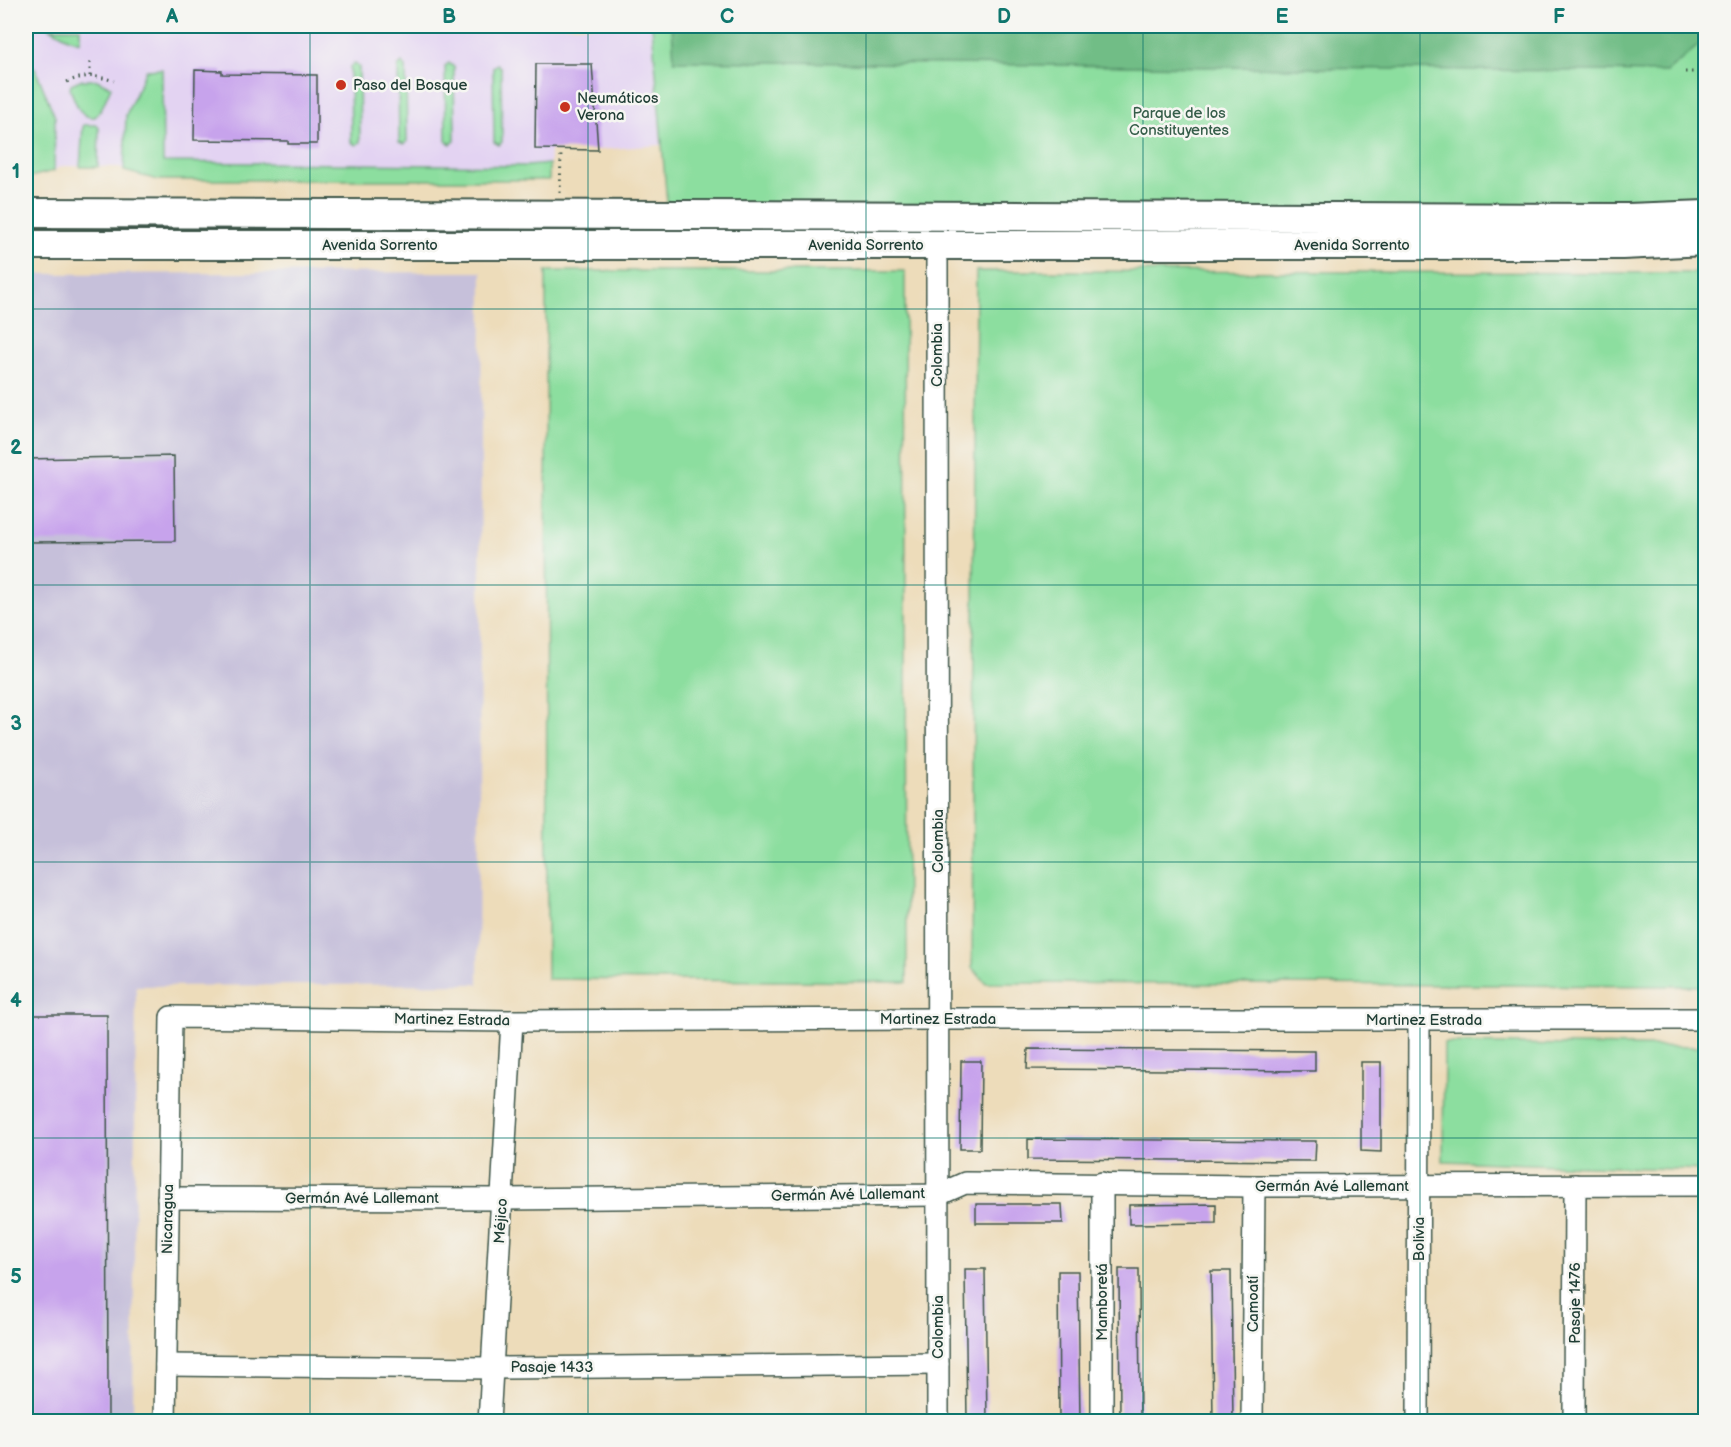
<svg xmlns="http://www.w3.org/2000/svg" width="1731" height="1447" font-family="'Balsamiq Sans',sans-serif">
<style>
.built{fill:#e3d3f2}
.industrial{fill:#c6c0da}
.green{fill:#8cde9f;stroke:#568e6a;stroke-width:1.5}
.forest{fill:#71bd86;stroke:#487d5d;stroke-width:1.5}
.building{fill:#c7a3ec}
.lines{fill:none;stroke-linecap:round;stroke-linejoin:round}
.street-casing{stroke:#3e5548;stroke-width:24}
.secondary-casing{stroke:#3e5548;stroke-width:32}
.path{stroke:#3e5548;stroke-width:3;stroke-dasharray:1.5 4.5;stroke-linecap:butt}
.street{stroke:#fff;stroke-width:21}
.secondary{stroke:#fff;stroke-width:28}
.grid{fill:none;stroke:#0f766e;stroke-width:1.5;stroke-opacity:0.55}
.poi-dot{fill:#c8321e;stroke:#f6f6f2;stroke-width:2}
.labels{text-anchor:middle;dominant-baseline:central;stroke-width:5;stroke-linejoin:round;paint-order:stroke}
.poi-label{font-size:15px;fill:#1f3d34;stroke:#f6f6f2;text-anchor:start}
.park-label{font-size:15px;fill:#355d49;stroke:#f6f6f2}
.street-label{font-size:15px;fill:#1f3d34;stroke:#f6f6f2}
.neatline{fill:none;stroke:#0f766e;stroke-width:2}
.grid-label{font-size:20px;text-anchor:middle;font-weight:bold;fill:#0f766e}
</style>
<rect width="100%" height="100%" fill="#f6f6f2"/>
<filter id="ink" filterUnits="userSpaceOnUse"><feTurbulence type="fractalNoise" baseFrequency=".0167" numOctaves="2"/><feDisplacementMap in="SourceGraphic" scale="12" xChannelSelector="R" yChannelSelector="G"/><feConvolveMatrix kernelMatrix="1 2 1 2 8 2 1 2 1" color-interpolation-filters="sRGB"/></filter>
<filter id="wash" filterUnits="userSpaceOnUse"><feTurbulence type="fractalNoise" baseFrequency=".008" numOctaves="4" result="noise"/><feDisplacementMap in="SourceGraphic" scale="24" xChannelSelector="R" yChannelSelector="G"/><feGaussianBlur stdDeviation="1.35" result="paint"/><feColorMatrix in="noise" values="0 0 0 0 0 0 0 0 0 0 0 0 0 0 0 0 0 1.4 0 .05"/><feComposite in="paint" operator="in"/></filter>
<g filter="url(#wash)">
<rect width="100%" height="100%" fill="#eddcba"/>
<!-- built -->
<polygon class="built" points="26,26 652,26 661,145 598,150 550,149 549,180 158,180 124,171 121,167 65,166 59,167 54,171 26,178"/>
<!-- industrial -->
<polygon class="industrial" points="482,272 478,984 136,986 133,1421 26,1421 26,274"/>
<!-- green -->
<g class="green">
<polygon points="652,26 1705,26 1705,215 668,215"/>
<polygon points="50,28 80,28 80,42 68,38"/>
<polygon points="354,63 359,67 360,142 356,145 351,142 350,67"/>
<polygon points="402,63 406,67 407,142 404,144 399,142 398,67"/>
<polygon points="449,63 454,67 455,141 451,144 446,141 445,66"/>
<polygon points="497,64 501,68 502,142 499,145 494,142 493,67"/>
<polygon points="26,68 35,68 55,117 54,171 26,178"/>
<polygon points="162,69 163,162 527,166 549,164 549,180 158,180 124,171 126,115 146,70"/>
<path d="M80,80H97L111,87L101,110L95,117C79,119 76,102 70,89L71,84Z"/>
<polygon points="83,125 97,125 99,128 98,167 80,167"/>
<polygon points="26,226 1705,233 26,233"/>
<polygon points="546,271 905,271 907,982 547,979"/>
<polygon points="976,271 1705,273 1705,986 986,983 972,968"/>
<polygon points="1444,1043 1703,1047 1704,1170 1443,1161"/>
</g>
<!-- forest -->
<polygon class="forest" points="672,26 1705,26 1706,39 1667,72 674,61"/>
<g id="blocks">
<!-- building -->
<g class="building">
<polygon points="536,64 592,64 598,150 535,149"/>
<polygon points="195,70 222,71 222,74 317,75 317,144 288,144 288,141 194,140"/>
<polygon points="174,456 175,541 26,542 26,459"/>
<polygon points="26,1015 107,1015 108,1422 26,1422"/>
<polygon points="1028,1049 1315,1051 1315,1071 1027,1069"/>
<polygon points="961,1061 981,1061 980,1149 960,1149"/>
<polygon points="1361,1062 1381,1062 1381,1152 1361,1151"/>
<polygon points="1028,1139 1316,1141 1315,1161 1028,1159"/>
<polygon points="976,1204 1062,1204 1063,1223 976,1223"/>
<polygon points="1216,1204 1216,1223 1129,1224 1129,1205"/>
<polygon points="965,1269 985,1269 987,1422 967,1422"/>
<polygon points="1119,1269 1139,1269 1140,1422 1120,1422"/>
<polygon points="1058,1271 1078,1271 1080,1422 1059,1422"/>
<polygon points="1211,1271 1231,1271 1233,1422 1213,1422"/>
</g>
</g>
</g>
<g filter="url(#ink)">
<use href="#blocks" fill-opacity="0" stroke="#3e5548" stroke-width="1.5"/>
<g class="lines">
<defs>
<g id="street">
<polyline points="937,261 938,1422"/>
<polyline points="1102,1183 1102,1422"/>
<polyline points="168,1198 503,1199 938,1195 965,1183 1254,1186 1706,1185"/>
<polyline points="166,1365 492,1368 938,1364"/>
<polyline points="165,1422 171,1017 512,1021 938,1019 1706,1019"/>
<polyline points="489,1422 512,1021"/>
<polyline points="1252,1422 1254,1186"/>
<polyline points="1418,1422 1419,1020"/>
<polyline points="1574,1422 1575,1185"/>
</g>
<g id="secondary">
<polyline points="26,213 1628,218 1706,215"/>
<polyline points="26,245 1622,245 1706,241"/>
</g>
</defs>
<!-- street casing -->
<use href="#street" class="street-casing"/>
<!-- secondary casing -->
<use href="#secondary" class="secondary-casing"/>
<!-- path -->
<g class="path">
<polyline points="1685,72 1706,72"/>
<polyline points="90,76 90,62"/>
<path d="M67,82C83,75 97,75 114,81"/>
<polyline points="560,193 561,153"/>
</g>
<!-- street -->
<use href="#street" class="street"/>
<!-- secondary -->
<use href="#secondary" class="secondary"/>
</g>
</g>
<!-- grid -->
<path class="grid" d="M310,26V1422M588,26V1422M866,26V1422M1143,26V1422M1420,26V1422M26,309H1706M26,585H1706M26,862H1706M26,1138H1706"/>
<!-- markers -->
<g class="poi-dot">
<circle cx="341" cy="85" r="6"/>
<circle cx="565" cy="107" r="6"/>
</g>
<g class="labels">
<!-- poi labels -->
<g class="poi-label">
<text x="353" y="85">Paso del Bosque</text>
<text x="577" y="98">Neumáticos<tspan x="577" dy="17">Verona</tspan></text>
</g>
<!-- park labels -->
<g class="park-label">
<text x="1179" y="113">Parque de los<tspan x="1179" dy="17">Constituyentes</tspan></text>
</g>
<!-- street labels -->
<g class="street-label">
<text x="380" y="245">Avenida Sorrento</text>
<text x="866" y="245">Avenida Sorrento</text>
<text x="1352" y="245">Avenida Sorrento</text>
<text transform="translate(937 355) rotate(-90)">Colombia</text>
<text transform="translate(938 841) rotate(-90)">Colombia</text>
<text x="938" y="1019">Martinez Estrada</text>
<text transform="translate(452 1020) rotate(1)">Martinez Estrada</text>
<text x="1424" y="1020">Martinez Estrada</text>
<text x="1332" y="1186">Germán Avé Lallemant</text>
<text transform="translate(848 1195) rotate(-1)">Germán Avé Lallemant</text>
<text x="362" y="1198">Germán Avé Lallemant</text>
<text transform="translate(168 1219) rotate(-89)">Nicaragua</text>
<text transform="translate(501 1221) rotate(-86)">Méjico</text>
<text transform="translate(1419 1239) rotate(-90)">Bolivia</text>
<text transform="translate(1102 1302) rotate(-90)">Mamboretá</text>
<text transform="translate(1575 1303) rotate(-90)">Pasaje 1476</text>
<text transform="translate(1253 1304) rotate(-90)">Camoatí</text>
<text transform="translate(938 1327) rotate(-90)">Colombia</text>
<text x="552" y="1367">Pasaje 1433</text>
</g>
</g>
<!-- margin -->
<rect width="1731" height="1447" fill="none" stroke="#f6f6f2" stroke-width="66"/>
<rect x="33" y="33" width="1665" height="1381" class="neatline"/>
<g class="grid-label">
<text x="172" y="23">A</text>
<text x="449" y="23">B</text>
<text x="727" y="23">C</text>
<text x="1004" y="23">D</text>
<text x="1282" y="23">E</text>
<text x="1559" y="23">F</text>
<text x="16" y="178">1</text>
<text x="16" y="454">2</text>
<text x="16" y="730">3</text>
<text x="16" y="1007">4</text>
<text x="16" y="1283">5</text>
</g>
</svg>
